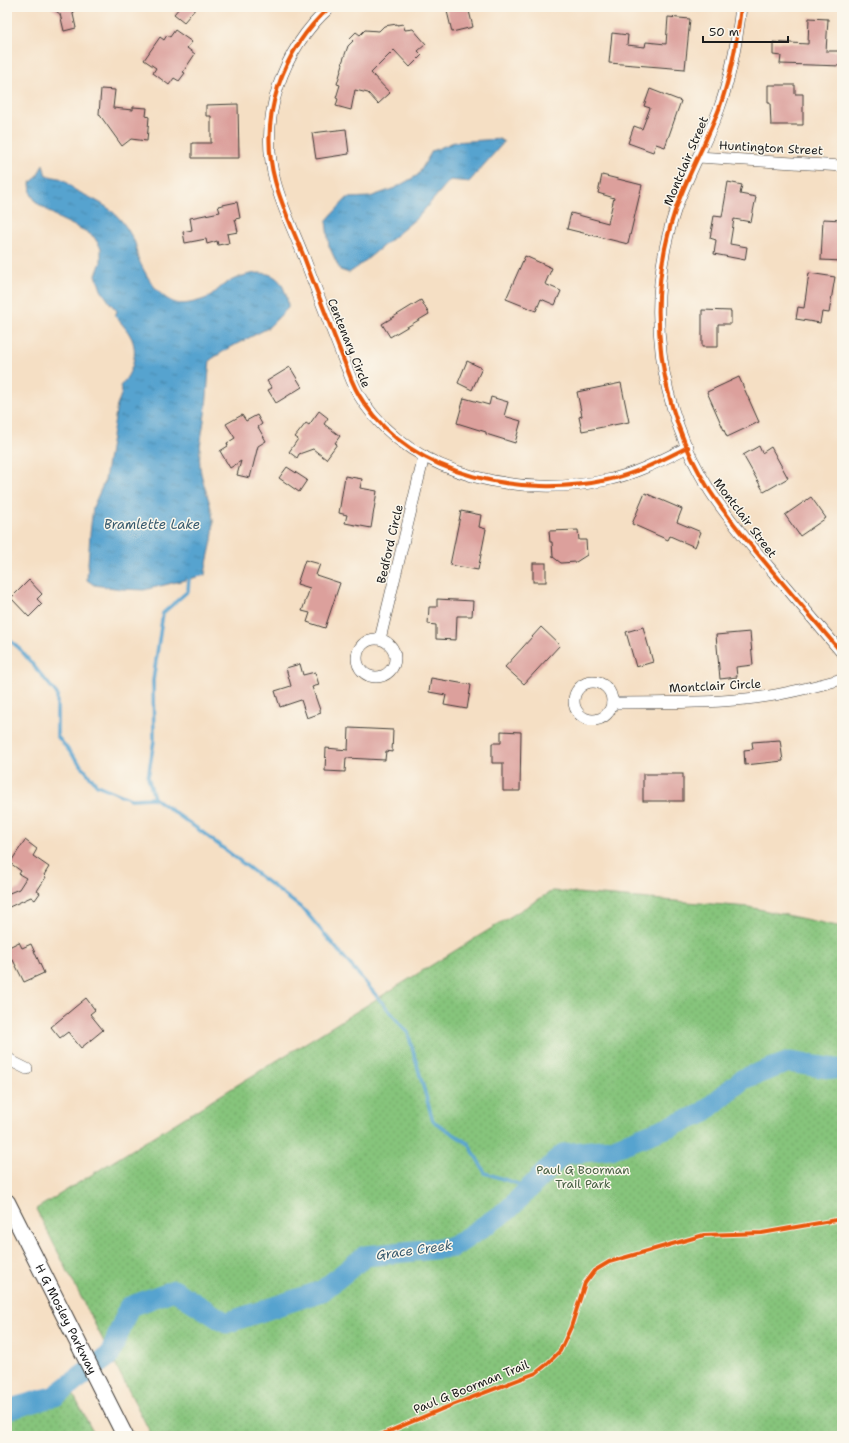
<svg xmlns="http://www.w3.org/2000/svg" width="849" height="1443" font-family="'Shantell Sans',sans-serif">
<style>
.park{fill:url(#park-dots);stroke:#51704c}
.water{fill:url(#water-ripples);stroke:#396076}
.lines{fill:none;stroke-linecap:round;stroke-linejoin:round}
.stream{stroke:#56a3cf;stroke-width:3.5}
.river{stroke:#56a3cf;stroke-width:21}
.building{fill:#dca09c}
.street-casing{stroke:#3d3935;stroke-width:12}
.secondary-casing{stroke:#3d3935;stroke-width:18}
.street{stroke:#fff;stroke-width:11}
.secondary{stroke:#fff;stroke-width:16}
.cycleway-casing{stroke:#fbf7ec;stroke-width:6}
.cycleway{stroke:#e8590c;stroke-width:4}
.labels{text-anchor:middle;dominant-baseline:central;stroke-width:3;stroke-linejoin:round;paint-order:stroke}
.street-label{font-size:12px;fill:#1c1c1c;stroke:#fbf7ec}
.park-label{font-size:12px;fill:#465f42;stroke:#fbf7ec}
.water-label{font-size:13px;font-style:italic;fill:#36596d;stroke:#fbf7ec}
</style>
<defs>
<pattern id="park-dots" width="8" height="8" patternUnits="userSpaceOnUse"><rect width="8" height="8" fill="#86c47b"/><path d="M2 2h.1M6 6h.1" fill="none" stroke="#73a86a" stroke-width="1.8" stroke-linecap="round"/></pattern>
<pattern id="water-ripples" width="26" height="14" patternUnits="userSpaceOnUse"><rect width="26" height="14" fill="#56a3cf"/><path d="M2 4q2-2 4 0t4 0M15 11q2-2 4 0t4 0" fill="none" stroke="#4684a7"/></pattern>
</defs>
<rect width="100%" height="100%" fill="#fbf7ec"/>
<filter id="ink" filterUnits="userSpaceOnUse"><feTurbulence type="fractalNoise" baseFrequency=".025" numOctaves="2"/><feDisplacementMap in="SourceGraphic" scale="8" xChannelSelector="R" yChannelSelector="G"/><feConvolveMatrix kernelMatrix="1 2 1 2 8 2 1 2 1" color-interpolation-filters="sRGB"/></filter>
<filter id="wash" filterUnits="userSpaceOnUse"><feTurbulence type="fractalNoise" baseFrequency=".012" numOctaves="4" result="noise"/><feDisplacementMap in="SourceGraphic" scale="16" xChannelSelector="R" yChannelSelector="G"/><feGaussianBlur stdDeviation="0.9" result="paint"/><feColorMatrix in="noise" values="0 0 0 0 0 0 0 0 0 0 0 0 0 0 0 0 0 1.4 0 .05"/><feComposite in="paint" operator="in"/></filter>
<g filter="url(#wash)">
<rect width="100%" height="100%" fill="#f5dfc4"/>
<!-- park -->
<g class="park">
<polygon points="552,891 749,907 842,927 842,1436 152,1436 36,1209"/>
<polygon points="69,1386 95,1436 7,1436 7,1410 55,1396"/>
</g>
<!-- water -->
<g class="water">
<polygon points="499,139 504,142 469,182 450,180 419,216 359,266 349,273 340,270 329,246 326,221 347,198 370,197 395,188 418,175 432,151 454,142"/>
<path d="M43,164L46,176C52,177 59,177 64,180C68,182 71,187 75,190C96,201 112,206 126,227C129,232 133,238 135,243C137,248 136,254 138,258C145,274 158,298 176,303C184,306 204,300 211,296C215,293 218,289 222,286C238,275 271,264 282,285C286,293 288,300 288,308L268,328L229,348L210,360C208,375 208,391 206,406C204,426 198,447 200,467C202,484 211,501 213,520C215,539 207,557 205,575L144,590L121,589L94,585L87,580L90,534L93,507L105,480L117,405L122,392L120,386C132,374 139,353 131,337C127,329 121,323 115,316L117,311L110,303L101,290L96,275L101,262V248L94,237L85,231L60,219L37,203L31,194L30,183L37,177Z"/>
</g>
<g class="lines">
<!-- stream -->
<g class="stream">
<polyline points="7,638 19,648 57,694 57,736 97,785 131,799 154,798 202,832 304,910 408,1033 433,1121 469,1144 485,1173 530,1188"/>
<polyline points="154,798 148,777 154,741 153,681 163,613 188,591 189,578"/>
</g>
<!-- river -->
<polyline class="river" points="7,1410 55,1396 110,1355 129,1307 174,1290 226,1323 322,1291 365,1256 453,1247 508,1210 563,1154 611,1149 700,1115 743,1079 789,1062 842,1070"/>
</g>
<g id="blocks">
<!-- building -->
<g class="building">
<polygon points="50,7 75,7 73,14 76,28 64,31 60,14"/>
<polygon points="180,7 197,7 184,22 174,14"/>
<polygon points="446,7 468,7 473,27 452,32"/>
<polygon points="668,17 690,19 685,69 609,63 612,33 628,35 627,45 645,47 646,42 666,44"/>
<polygon points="809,18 828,19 826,51 842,51 842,66 780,64 781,56 773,55 773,42 808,44"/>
<polygon points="397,24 397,25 403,24 405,30 413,29 426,44 418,51 422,55 410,67 394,50 371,73 390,93 378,104 368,93 355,90 351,110 336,106 338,99 336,98 340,85 337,84 343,64 342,63 348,46 353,41 350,38 356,32 360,35 365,30 379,31 384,26"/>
<polygon points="175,30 192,42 187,48 195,54 183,72 185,73 179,81 174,78 169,85 153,73 156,68 144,60 160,37 164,40 167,35 170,37"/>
<polygon points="768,85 795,85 795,94 803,94 803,125 771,125 770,103 768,103"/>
<polygon points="101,89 115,90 113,108 133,110 133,107 147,108 146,116 149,117 147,141 131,139 122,146 99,114"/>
<polygon points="650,89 681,101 665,147 656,144 653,152 628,143 634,126 642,129 650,108 644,106"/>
<polygon points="238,104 239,158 192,158 192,143 211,143 211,116 206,116 206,105"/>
<polygon points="346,129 349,154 316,159 312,133"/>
<polygon points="602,175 642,185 628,244 567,229 571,213 608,223 614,198 598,193"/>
<polygon points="728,182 742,185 740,194 756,197 751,222 734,219 730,244 747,247 745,260 714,254 716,240 710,238 714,216 722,217"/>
<polygon points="237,202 240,218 235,219 238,232 227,234 229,243 218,245 217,241 207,244 206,239 185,243 183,232 192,230 190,218 220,212 218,206"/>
<polygon points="823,219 842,220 842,261 821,260"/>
<polygon points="525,256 552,268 545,284 561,291 555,305 541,299 536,311 506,299"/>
<polygon points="809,273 835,277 829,313 822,312 820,323 796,319 798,307 804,308"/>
<polygon points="421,300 429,314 390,337 382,324"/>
<polygon points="702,310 731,311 731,324 718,324 718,347 702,347"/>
<polygon points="467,361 482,368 472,390 458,383"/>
<polygon points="290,367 302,387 276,403 268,390 272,388 267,381"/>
<polygon points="739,377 759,422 727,437 707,392"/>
<polygon points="621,383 629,422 582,431 579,417 582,416 577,392"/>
<polygon points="491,397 508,402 504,416 521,421 515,443 486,434 486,432 457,423 464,398 489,405"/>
<polygon points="319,411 328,418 324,424 340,436 335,443 337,444 326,459 313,449 299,454 297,458 289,452 298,439 295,437 306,423 309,425"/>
<polygon points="242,415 246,421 257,415 262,424 258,427 266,441 258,446 250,478 237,475 241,461 230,468 220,451 228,446 227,443 235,438 226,424"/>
<polygon points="759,446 762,453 771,447 788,478 764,492 743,455"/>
<polygon points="287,467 307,480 299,492 279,478"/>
<polygon points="345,476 362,479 360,488 377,491 371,528 345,523 347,515 339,513"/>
<polygon points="645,493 682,509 677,522 701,532 695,547 670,536 668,540 632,524"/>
<polygon points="811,497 826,518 800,536 785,515"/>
<polygon points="461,511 481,515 479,527 486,529 478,570 450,565"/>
<polygon points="578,530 579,540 586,540 587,555 576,562 561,563 553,557 552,542 550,542 549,531"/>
<polygon points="305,560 320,564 316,575 340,583 325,628 307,622 310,613 302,611 310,588 297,584"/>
<rect x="533" y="563" width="13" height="19"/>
<polygon points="29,580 42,594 37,599 42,604 29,617 11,598"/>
<polygon points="437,599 473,601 472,616 457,616 456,640 436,639 436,625 428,624 429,607 437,607"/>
<polygon points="541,627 560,645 524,684 505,667"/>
<polygon points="643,627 653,662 636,667 626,632"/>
<polygon points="750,632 753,665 736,667 737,677 720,679 716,635"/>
<polygon points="300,664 303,675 315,672 319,685 312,687 321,713 307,718 301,700 280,707 275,691 291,686 286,668"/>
<polygon points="431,678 471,685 467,709 444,705 446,695 429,692"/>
<polygon points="349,728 393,730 392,752 386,751 385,760 346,758 345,772 325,771 326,748 348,750"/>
<polygon points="501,731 521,732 520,791 503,791 503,763 492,763 492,743 501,743"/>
<polygon points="780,740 783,761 745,765 744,750 753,749 752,742"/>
<rect x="643" y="774" width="40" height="27"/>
<polygon points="25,840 37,849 33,856 49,867 44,875 46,877 37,891 40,893 35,900 31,897 7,908 7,894 19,889 26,878 19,874 21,871 10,863"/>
<polygon points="19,942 22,948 31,944 44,973 24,982 13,960 7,963 7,948"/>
<polygon points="86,998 95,1010 90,1014 103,1030 81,1048 68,1032 60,1038 51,1027"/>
</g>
</g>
</g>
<g filter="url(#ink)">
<use href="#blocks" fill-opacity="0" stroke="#3d3935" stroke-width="1"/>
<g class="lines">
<defs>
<g id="street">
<path d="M330,7C282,50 258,118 275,181C282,207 294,232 304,257C318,295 333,333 348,371C352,382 357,393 364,403C415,478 524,498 607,480C636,474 662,460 688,447"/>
<path d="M741,7C737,42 731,76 719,109C706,143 687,176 675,211C644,304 658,408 710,491C729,520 752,547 774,573C797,600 819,626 842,653"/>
<polyline points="698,157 842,166"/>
<circle cx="376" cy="658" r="19"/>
<polyline points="380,639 424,456"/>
<circle cx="593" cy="701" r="19"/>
<path d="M612,703C657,702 702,704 746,699C779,696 810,688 842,679"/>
<polyline points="7,1057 13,1062 27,1069"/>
</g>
<g id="secondary">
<path id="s1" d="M7,1202L125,1436"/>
</g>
</defs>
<!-- street casing -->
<use href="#street" class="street-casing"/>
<!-- secondary casing -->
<use href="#secondary" class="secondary-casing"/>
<!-- street -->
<use href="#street" class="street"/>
<!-- secondary -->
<use href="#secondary" class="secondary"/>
<defs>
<g id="cycleway">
<path d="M330,7C282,50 258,118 275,181C282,207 294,232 304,257C318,295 333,333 348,371C352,382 357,393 364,403C415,478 524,498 607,480C636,474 662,460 688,447"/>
<path d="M741,7C737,42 731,76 719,109C706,143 687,176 675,211C644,304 658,408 710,491C729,520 752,547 774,573C797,600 819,626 842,653"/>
<polyline points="378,1436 442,1409 528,1376 536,1373 546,1365 560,1351 571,1327 585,1283 594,1271 609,1262 704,1235 762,1233 842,1219"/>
</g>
</defs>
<!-- cycleway casing -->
<use href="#cycleway" class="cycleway-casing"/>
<!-- cycleway -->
<use href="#cycleway" class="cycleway"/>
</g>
</g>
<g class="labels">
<!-- street labels -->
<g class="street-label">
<text transform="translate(771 148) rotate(3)">Huntington Street</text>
<text transform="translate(686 161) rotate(-67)">Montclair Street</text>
<text transform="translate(349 343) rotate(68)">Centenary Circle</text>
<text transform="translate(745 518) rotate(53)">Montclair Street</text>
<text transform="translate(390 544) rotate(-77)">Bedford Circle</text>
<text transform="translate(715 686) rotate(-3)">Montclair Circle</text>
<text stroke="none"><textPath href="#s1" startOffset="131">H G Mosley Parkway</textPath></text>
<text transform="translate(471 1387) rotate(-22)">Paul G Boorman Trail</text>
</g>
<!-- park labels -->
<g class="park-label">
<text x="583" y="1170">Paul G Boorman<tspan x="583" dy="14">Trail Park</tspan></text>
</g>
<!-- water labels -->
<g class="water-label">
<text x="152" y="524">Bramlette Lake</text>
<text transform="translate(414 1250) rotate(-8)">Grace Creek</text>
</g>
</g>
<!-- margin -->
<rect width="849" height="1443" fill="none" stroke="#fbf7ec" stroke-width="24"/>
<!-- scale -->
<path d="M703 36v6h85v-6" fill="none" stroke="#1c1c1c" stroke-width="2"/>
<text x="709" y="36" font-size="12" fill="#1c1c1c" stroke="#fbf7ec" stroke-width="3" paint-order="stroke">50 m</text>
</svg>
